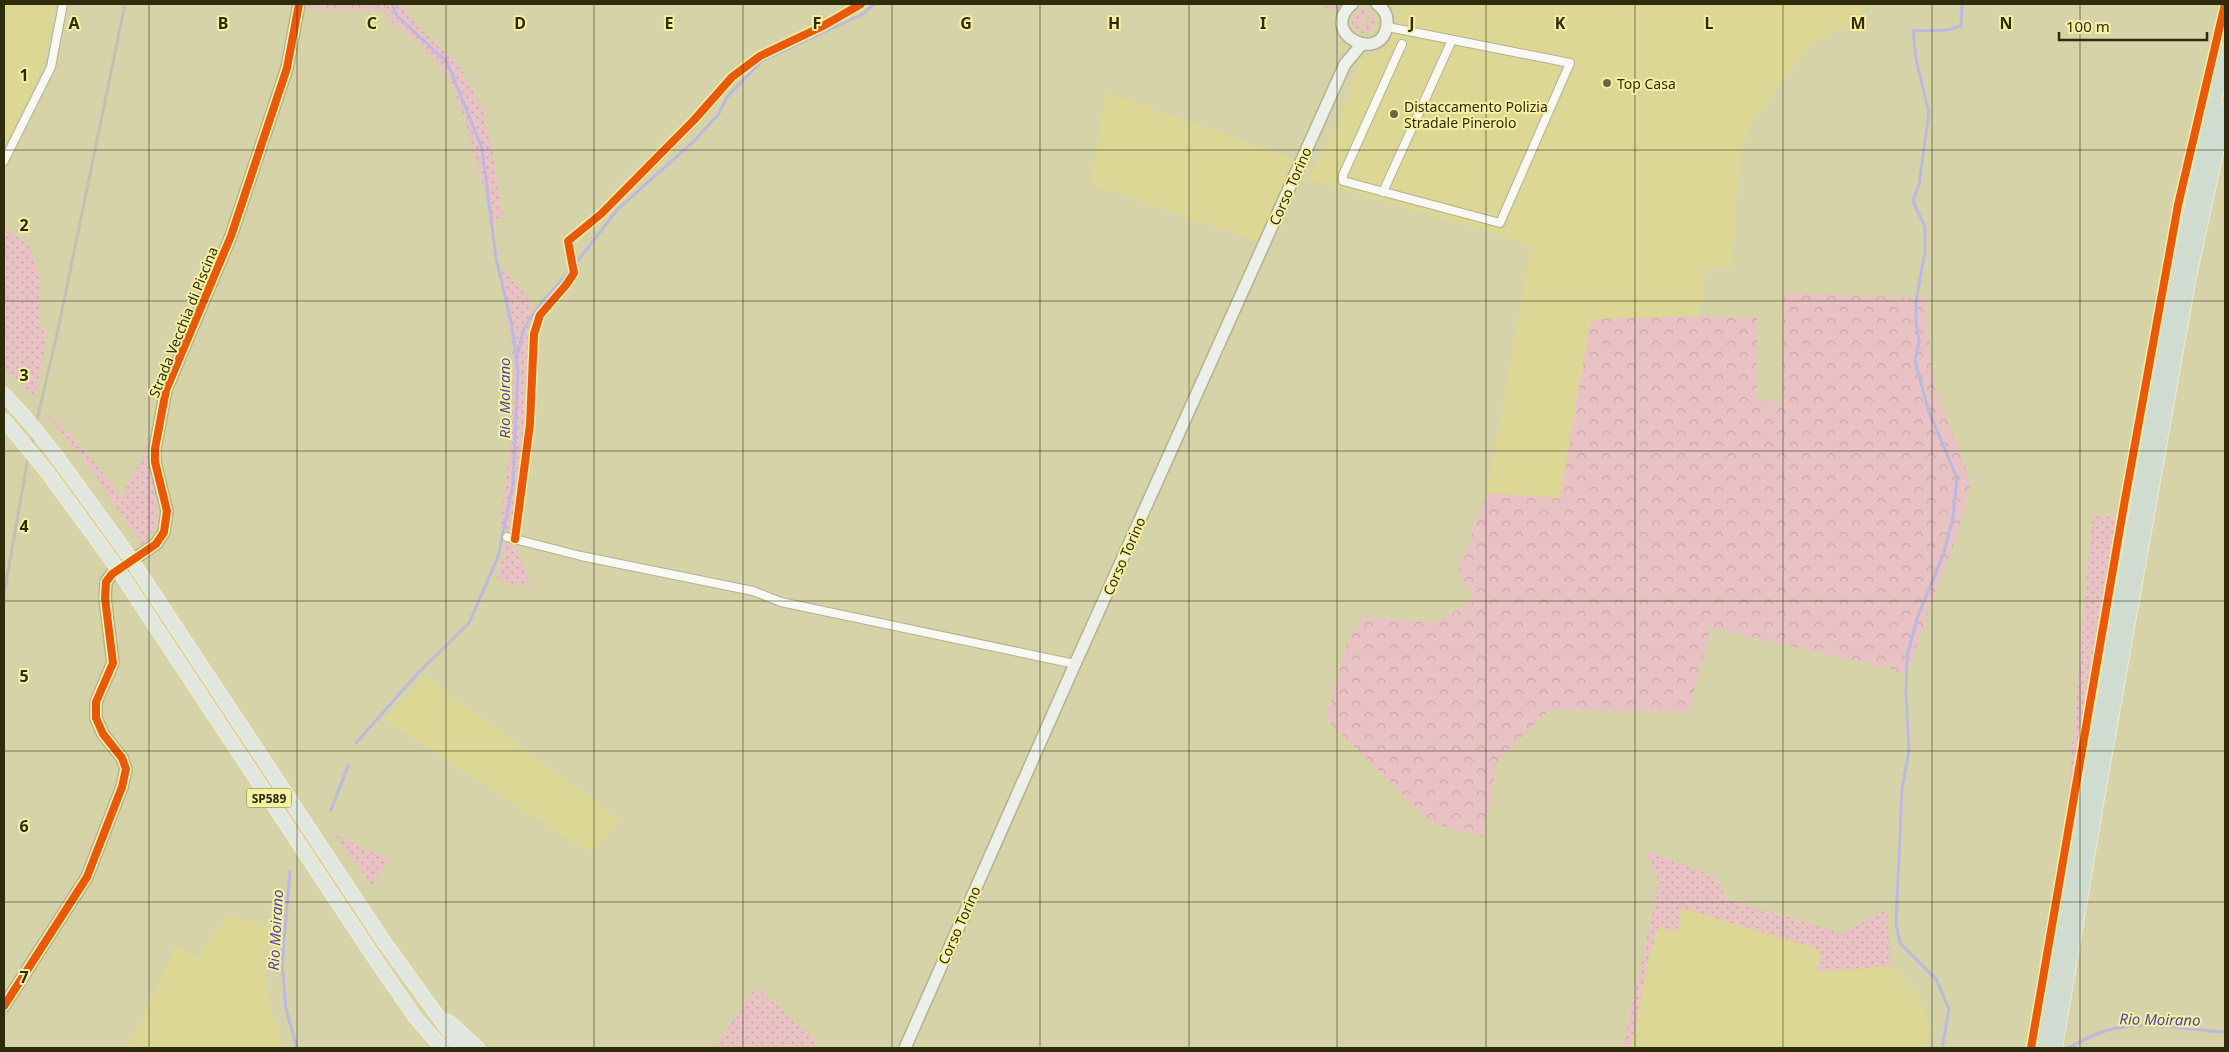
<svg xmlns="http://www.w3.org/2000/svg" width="2229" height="1052" font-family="'Noto Sans',sans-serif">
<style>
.built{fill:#dcd794}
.grass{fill:url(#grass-dots)}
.forest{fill:url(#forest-crowns)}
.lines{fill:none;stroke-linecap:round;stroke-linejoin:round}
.stream{stroke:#bbb9df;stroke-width:3}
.street-casing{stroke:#b3b18f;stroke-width:10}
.secondary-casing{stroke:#b3b18f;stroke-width:14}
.primary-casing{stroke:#edebd8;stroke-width:15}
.highway-casing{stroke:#edebd8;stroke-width:16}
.street{stroke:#f9f8f2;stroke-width:8}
.secondary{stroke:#edf0e8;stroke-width:11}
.primary{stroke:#e1e7de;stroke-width:12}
.highway{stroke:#d1dcd1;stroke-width:14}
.rail{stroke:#c2c0b5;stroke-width:3}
.primary-bridge-casing{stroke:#edebd8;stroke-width:15;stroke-linecap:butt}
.primary-bridge{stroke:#e1e7de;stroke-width:12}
.cycleway-casing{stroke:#f6f0a2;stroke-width:11}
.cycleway{stroke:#e8590c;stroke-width:8}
.grid{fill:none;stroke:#2e2c0b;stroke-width:1;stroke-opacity:0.55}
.poi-dot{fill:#696642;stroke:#f6f0a2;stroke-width:2}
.labels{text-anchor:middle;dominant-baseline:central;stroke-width:4;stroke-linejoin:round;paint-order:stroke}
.shield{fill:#f6f0a2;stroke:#6a6738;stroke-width:1}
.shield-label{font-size:12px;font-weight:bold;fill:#2e2c0b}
.poi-label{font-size:14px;fill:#2e2c0b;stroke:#f6f0a2;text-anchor:start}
.street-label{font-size:14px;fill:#2e2c0b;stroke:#f6f0a2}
.water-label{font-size:15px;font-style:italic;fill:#5042a8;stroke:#f6f0a2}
.grid-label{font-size:16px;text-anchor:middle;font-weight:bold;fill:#2e2c0b;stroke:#f6f0a2;stroke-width:4;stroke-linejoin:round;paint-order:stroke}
</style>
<defs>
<pattern id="grass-dots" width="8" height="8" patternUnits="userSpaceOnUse" patternTransform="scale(1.25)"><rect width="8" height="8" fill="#e9c2c4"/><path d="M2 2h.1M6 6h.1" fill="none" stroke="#c8a7a7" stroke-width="1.8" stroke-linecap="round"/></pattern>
<pattern id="forest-crowns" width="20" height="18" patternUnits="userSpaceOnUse" patternTransform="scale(1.25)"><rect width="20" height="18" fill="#e9c2c4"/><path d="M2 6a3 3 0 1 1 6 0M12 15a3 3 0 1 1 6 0" fill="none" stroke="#c8a7a7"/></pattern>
</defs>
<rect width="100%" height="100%" fill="#d6d3a8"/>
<!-- built -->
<g class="built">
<polygon points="4,4 56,4 44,62 33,92 4,148"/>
<polygon points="1394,4 1864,4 1862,17 1810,44 1754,120 1747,134 1740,159 1731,267 1708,266 1698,316 1591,319 1560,498 1487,493 1532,245 1308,179 1339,123 1360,60 1386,48 1398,21"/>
<polygon points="1106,92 1297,160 1258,242 1091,184"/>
<polygon points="425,676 620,820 591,853 385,720"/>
<polygon points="1682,907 1821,950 1818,972 1891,966 1918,993 1931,1032 1924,1048 1631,1048 1649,955 1659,927 1677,932"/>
<polygon points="226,915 271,927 264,955 266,991 283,1048 128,1048 176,946 200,958"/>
</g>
<!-- grass -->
<g class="grass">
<polygon points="384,4 401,4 419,28 457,62 481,105 492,147 503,218 493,222 465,121 450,79 423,47 389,20"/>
<polygon points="1311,4 1310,4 1344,4 1339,10"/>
<path d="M1362,9L1366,10L1357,32C1348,24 1351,13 1362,9Z"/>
<path d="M1370,11L1375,18C1376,27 1370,33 1361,33Z"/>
<polygon points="4,228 29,244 39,276 40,329 49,329 35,398 4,368"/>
<polygon points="501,265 531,302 527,404 511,531 500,527 512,430 513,358"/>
<polygon points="46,410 80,444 122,497 142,458 148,436 157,494 157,526 143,545 80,454 45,413"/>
<polygon points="2093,514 2117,517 2067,805 2089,552"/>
<polygon points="505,544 516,546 531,587 497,581"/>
<polygon points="335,835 389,860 372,885"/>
<polygon points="1646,851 1716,877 1726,899 1842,933 1887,909 1891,966 1817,972 1821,950 1682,908 1677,932 1659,927 1649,955 1631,1048 1623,1048 1659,882"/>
<polygon points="756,987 815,1040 811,1048 714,1048"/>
</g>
<!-- forest -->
<g class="forest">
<polygon points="308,4 384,4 387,12 307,9"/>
<polygon points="1784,293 1927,298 1926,311 1934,386 1971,481 1957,537 1936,589 1910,668 1900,674 1888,668 1711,628 1689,712 1549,710 1498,760 1483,837 1432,823 1326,719 1348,641 1364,616 1435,623 1475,600 1458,572 1487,493 1560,498 1591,319 1698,316 1757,318 1757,399 1782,404"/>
</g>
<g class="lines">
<!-- stream -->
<g class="stream">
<polyline points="517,356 524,328 541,303 569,272 618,209 693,142 718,115 727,97 762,61 861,15 875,4"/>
<polyline points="356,743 418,673 469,623 498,557 513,484 518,372 512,326 496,258 482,148 447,62 397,16 392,4"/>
<polyline points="331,810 348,766"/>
<polyline points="290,871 282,963 286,1009 297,1048"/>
<polyline points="1942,1048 1949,1009 1936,979 1900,943 1896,924 1902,789 1909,751 1906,695 1907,656 1918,616 1944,553 1953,517 1957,478 1929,412 1915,361 1919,342 1916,322 1916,301 1925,252 1925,227 1913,201 1919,184 1929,113 1916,59 1913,31 1948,30 1961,26 1962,4"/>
<path d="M2068,1048C2078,1043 2088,1037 2099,1033C2139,1018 2184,1030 2225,1032"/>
</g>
<defs>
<g id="street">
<polyline points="1387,25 1393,28 1570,63 1500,223 1343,181 1343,175 1402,44"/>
<polyline points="4,161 51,67 63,4"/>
<polyline points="1383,192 1452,40"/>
<polyline points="507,537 581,556 753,591 781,602 1075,664"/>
<polyline points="515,539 530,424 534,334 540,315 566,285 574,273 568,241 601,214 694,120 732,77 760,56 823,26 861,4"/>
<polyline points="2031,1048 2124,505 2178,205 2225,4"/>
</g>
<g id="secondary">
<path d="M1352,4C1317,34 1383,66 1387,24C1388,15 1384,9 1377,4"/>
<polyline points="4,1006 87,877 122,787 126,769 122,758 103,734 96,718 96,702 113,663 105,598 106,582 112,574 156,544 164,532 167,511 155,462 155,449 166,390 231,236 287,68 299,4"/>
<polyline points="905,1048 1075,664 1345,64 1362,44"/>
</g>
<g id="primary">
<polyline points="4,394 25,417"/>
<polyline points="4,420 20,439"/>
<polyline points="55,454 124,549"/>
<polyline points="47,472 110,558"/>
<polyline points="138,570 385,943 461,1048"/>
<polyline points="124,579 371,953 415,1017 442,1048"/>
<polyline points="448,1021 478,1048"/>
</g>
<g id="highway">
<polyline points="2043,1048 2177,277 2225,51"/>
<polyline points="2055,1048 2097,798 2189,276 2225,111"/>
</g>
</defs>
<!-- street casing -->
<use href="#street" class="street-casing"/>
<!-- secondary casing -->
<use href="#secondary" class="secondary-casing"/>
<!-- primary casing -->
<use href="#primary" class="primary-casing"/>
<!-- highway casing -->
<use href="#highway" class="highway-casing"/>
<!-- street -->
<use href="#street" class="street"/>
<!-- secondary -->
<use href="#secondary" class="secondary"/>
<!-- primary -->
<use href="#primary" class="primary"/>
<!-- highway -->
<use href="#highway" class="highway"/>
<!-- rail -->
<polyline class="rail" points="4,595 27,463 59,325 125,4"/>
<defs>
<g id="primary-bridge">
<polyline points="25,417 55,454"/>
<polyline points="20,439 47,472"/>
<polyline points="124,549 138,570"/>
<polyline points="110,558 124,579"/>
</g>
</defs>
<!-- primary-bridge casing -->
<use href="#primary-bridge" class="primary-bridge-casing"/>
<!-- primary-bridge -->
<use href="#primary-bridge" class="primary-bridge"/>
<defs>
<g id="cycleway">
<polyline points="515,539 530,424 534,334 540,315 566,285 574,273 568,241 601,214 694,120 732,77 760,56 823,26 861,4"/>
<polyline points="4,1006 87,877 122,787 126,769 122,758 103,734 96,718 96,702 113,663 105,598 106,582 112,574 156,544 164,532 167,511 155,462 155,449 166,390 231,236 287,68 299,4"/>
<polyline points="2031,1048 2124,505 2178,205 2225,4"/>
</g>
</defs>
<!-- cycleway casing -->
<use href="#cycleway" class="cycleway-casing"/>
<!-- cycleway -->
<use href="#cycleway" class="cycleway"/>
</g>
<!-- grid -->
<path class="grid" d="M149,4V1048M297,4V1048M446,4V1048M594,4V1048M743,4V1048M892,4V1048M1040,4V1048M1189,4V1048M1337,4V1048M1486,4V1048M1635,4V1048M1783,4V1048M1932,4V1048M2080,4V1048M4,150H2225M4,301H2225M4,451H2225M4,601H2225M4,751H2225M4,902H2225"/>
<!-- markers -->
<g class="poi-dot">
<circle cx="1607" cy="83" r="5"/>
<circle cx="1394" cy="114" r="5"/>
</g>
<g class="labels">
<!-- shield labels -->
<rect class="shield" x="246.5" y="788.5" width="45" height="19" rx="4"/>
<g class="shield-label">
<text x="269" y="798">SP589</text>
</g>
<!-- poi labels -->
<g class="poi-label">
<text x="1617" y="83">Top Casa</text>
<text x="1404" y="106">Distaccamento Polizia<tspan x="1404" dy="16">Stradale Pinerolo</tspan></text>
</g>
<!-- street labels -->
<g class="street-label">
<text transform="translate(1290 186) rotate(-66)">Corso Torino</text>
<text transform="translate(183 322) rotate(-68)">Strada Vecchia di Piscina</text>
<text transform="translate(1124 556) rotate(-66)">Corso Torino</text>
<text transform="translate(959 925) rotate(-66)">Corso Torino</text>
</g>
<!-- water labels -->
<g class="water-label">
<text transform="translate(504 398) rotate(-90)">Rio Moirano</text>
<text transform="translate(275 930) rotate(-87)">Rio Moirano</text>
<text transform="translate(2160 1019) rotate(1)">Rio Moirano</text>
</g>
</g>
<g class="grid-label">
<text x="74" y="29">A</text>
<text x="223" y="29">B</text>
<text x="372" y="29">C</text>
<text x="520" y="29">D</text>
<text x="669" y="29">E</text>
<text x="817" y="29">F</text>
<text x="966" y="29">G</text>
<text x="1114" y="29">H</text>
<text x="1263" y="29">I</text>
<text x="1412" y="29">J</text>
<text x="1560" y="29">K</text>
<text x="1709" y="29">L</text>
<text x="1858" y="29">M</text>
<text x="2006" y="29">N</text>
<text x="24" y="81">1</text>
<text x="24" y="231">2</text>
<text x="24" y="381">3</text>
<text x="24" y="532">4</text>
<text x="24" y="682">5</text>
<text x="24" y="832">6</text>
<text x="24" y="983">7</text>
</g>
<!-- border -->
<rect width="2229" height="1052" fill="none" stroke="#2e2c0b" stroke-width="10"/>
<!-- scale -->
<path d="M2059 32v8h148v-8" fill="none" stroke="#2e2c0b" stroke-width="2.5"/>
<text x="2066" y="32" font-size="15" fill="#2e2c0b" stroke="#f6f0a2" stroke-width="4" paint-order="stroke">100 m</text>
</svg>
